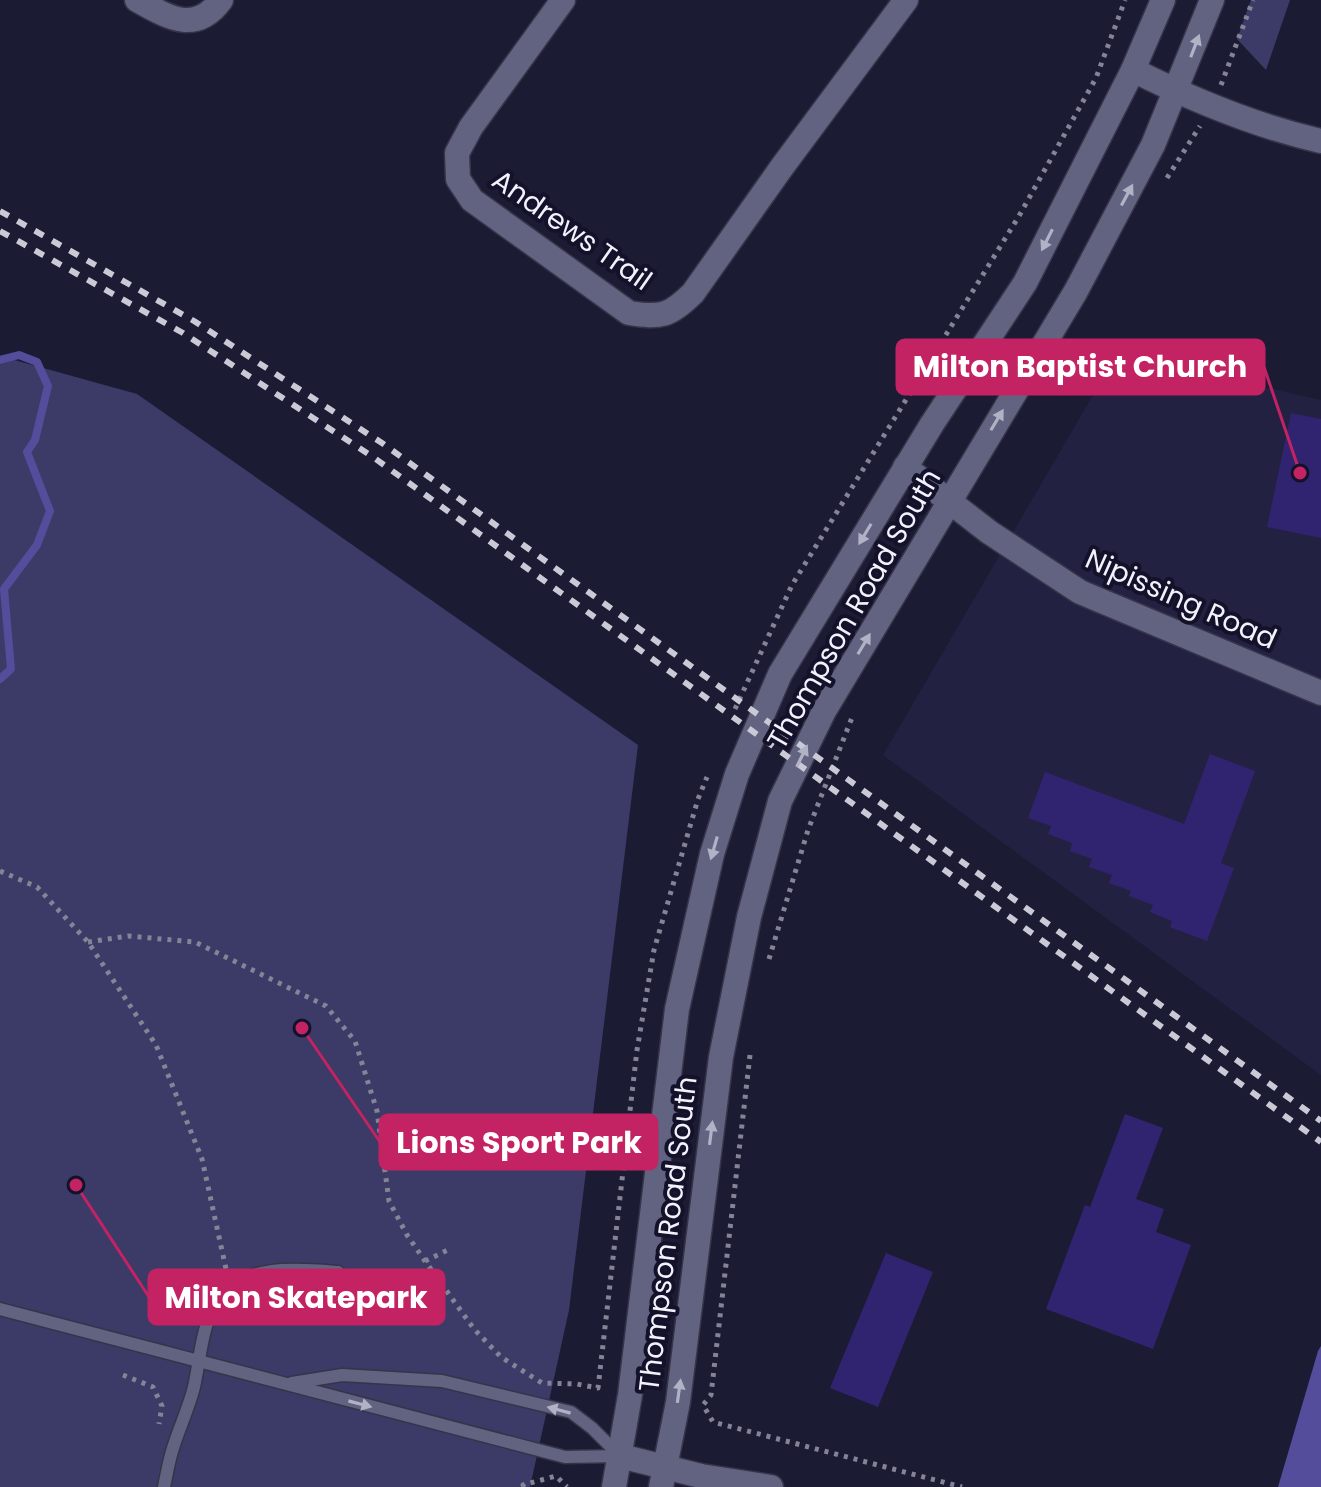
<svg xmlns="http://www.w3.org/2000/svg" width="1321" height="1487" font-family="Poppins,sans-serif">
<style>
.built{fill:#232141}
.green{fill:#3c3a67}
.water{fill:#534d9c}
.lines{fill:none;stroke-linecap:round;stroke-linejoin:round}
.stream{stroke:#534d9c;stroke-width:8}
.building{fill:#302470}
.lane-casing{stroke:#363448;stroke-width:15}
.street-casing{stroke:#363448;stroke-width:27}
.secondary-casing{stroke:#363448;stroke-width:27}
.path{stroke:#848496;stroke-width:5;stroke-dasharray:4 6;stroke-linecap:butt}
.lane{stroke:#626381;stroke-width:12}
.street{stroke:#626381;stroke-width:24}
.secondary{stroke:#626381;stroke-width:24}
.rail{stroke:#cacad7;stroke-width:6;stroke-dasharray:10 10;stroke-linecap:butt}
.oneway{fill:#b1b2c5}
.labels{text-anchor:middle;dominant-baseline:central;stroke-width:8;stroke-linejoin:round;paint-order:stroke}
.street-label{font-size:28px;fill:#f2f2fd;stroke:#13122a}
.leader{fill:none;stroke:#c42363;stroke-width:3}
.callout-dot{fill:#c42363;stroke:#13122a;stroke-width:3}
.callout{fill:#c42363;stroke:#c42363;stroke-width:3}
.callout-label{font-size:30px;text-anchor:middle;font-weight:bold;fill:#fff}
</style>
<rect width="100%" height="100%" fill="#1c1b34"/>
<!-- built -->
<polygon class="built" points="1117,354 1321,400 1321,1075 883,755"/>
<!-- green -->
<g class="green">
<polygon points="1251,0 1290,0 1266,70 1237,39"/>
<polygon points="0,356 137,394 638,745 569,1310 530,1487 0,1487"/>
</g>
<!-- water -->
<polygon class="water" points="1321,1346 1321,1487 1278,1487 1318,1351"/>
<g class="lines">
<!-- stream -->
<polyline class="stream" points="0,360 19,355 37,362 48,386 35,440 27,452 50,511 37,545 4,589 11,669 0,679"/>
</g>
<!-- building -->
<g class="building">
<polygon points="1291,413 1321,419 1321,538 1267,527"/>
<polygon points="1210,754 1255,771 1221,863 1234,868 1207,941 1170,927 1172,921 1150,912 1153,905 1129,896 1131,891 1109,883 1112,875 1089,867 1092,859 1070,851 1072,843 1048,834 1051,826 1028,818 1045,772 1184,824"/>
<polygon points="1125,1114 1163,1128 1136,1199 1164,1209 1156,1232 1191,1245 1153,1349 1046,1309 1085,1205 1090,1207"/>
<polygon points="886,1253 933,1272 878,1407 830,1388"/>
</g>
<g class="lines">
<defs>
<g id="lane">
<polyline points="0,1309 565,1457 620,1456"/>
<polyline points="292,1383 342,1375 442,1381 571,1412 592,1428 620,1456"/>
<path d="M164,1487C167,1473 169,1459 174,1445C180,1426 189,1407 194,1387C200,1360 202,1323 218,1299C244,1263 300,1269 338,1272"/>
</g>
<g id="street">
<path d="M137,0C168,17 195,35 221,0"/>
<path d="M563,0L471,127L457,153L458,179L472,200L629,313C661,318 670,316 693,293L782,167L906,0"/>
<polyline points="905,467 989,532 1080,592 1321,693"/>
<polyline points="620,1456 701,1476 771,1487"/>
</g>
<g id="secondary">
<path d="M1133,70C1193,100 1255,126 1321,141"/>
<polyline points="614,1487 630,1395 677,1009 712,854 737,774 780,674 932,424 1025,283 1133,70 1163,0"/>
<polyline points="661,1487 678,1402 721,1057 749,917 780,801 824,711 1076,291 1153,145 1212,0"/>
</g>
</defs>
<!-- lane casing -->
<use href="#lane" class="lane-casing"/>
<!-- street casing -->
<use href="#street" class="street-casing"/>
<!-- secondary casing -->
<use href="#secondary" class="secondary-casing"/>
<!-- path -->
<g class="path">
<polyline points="1221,85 1253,0"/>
<polyline points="1167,178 1200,126"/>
<polyline points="735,709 792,585 1019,216 1096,78 1125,0"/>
<polyline points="0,871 37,887 88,942 156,1045 202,1159 226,1269"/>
<polyline points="88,942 128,936 195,942 326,1006 355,1041 377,1111 389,1201 407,1235 425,1261 474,1329 501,1357 542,1383 577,1384 598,1388 637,1050 654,950 698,799 707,777"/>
<polyline points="769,959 808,830 853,715"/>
<polyline points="750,1055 711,1395 703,1405 713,1422 962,1487"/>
<polyline points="382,1149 409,1142"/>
<polyline points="425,1261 450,1249"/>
<polyline points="123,1375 153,1387 162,1406 159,1424"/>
<polyline points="524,1487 523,1485 556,1476 567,1487"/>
</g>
<!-- lane -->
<use href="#lane" class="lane"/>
<!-- street -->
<use href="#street" class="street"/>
<!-- secondary -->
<use href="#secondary" class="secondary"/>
<!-- rail -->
<g class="rail">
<polyline points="0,211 194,321 382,443 1321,1121"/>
<polyline points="0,231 183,333 373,457 1321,1142"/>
</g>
</g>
<!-- one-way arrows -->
<defs><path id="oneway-solid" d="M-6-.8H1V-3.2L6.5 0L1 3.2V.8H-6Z" transform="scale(2)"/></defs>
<g class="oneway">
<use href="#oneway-solid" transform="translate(1195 46) rotate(-69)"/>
<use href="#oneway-solid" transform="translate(1127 195) rotate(-62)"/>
<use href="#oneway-solid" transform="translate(1047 240) rotate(117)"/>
<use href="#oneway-solid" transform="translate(997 420) rotate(-59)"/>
<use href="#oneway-solid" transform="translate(865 534) rotate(121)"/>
<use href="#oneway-solid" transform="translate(864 644) rotate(-59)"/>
<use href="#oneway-solid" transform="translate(802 756) rotate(-64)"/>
<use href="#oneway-solid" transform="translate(714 848) rotate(106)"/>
<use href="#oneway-solid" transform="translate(711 1133) rotate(-83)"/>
<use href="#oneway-solid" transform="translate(679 1391) rotate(-82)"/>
<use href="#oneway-solid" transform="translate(360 1404) rotate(15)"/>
<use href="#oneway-solid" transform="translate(559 1410) rotate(-165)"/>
</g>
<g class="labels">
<!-- street labels -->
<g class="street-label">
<text transform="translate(572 230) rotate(35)">Andrews Trail</text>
<text transform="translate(1181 599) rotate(24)">Nipissing Road</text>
<text transform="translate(854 609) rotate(-60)">Thompson Road South</text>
<text transform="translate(668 1234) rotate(-83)">Thompson Road South</text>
</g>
</g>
<!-- callouts -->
<path class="leader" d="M1300 473L1264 367M302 1028L380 1142M76 1185L149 1297"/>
<g class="callout-dot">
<circle cx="1300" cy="473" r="8"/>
<circle cx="302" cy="1028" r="8"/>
<circle cx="76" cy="1185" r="8"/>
</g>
<g class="callout">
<rect x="897" y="340" width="367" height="54" rx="8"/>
<rect x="380" y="1115" width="277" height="54" rx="8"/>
<rect x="149" y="1270" width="295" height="54" rx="8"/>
</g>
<g class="callout-label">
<text x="1080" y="377">Milton Baptist Church</text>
<text x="519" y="1153">Lions Sport Park</text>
<text x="296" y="1308">Milton Skatepark</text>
</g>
</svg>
